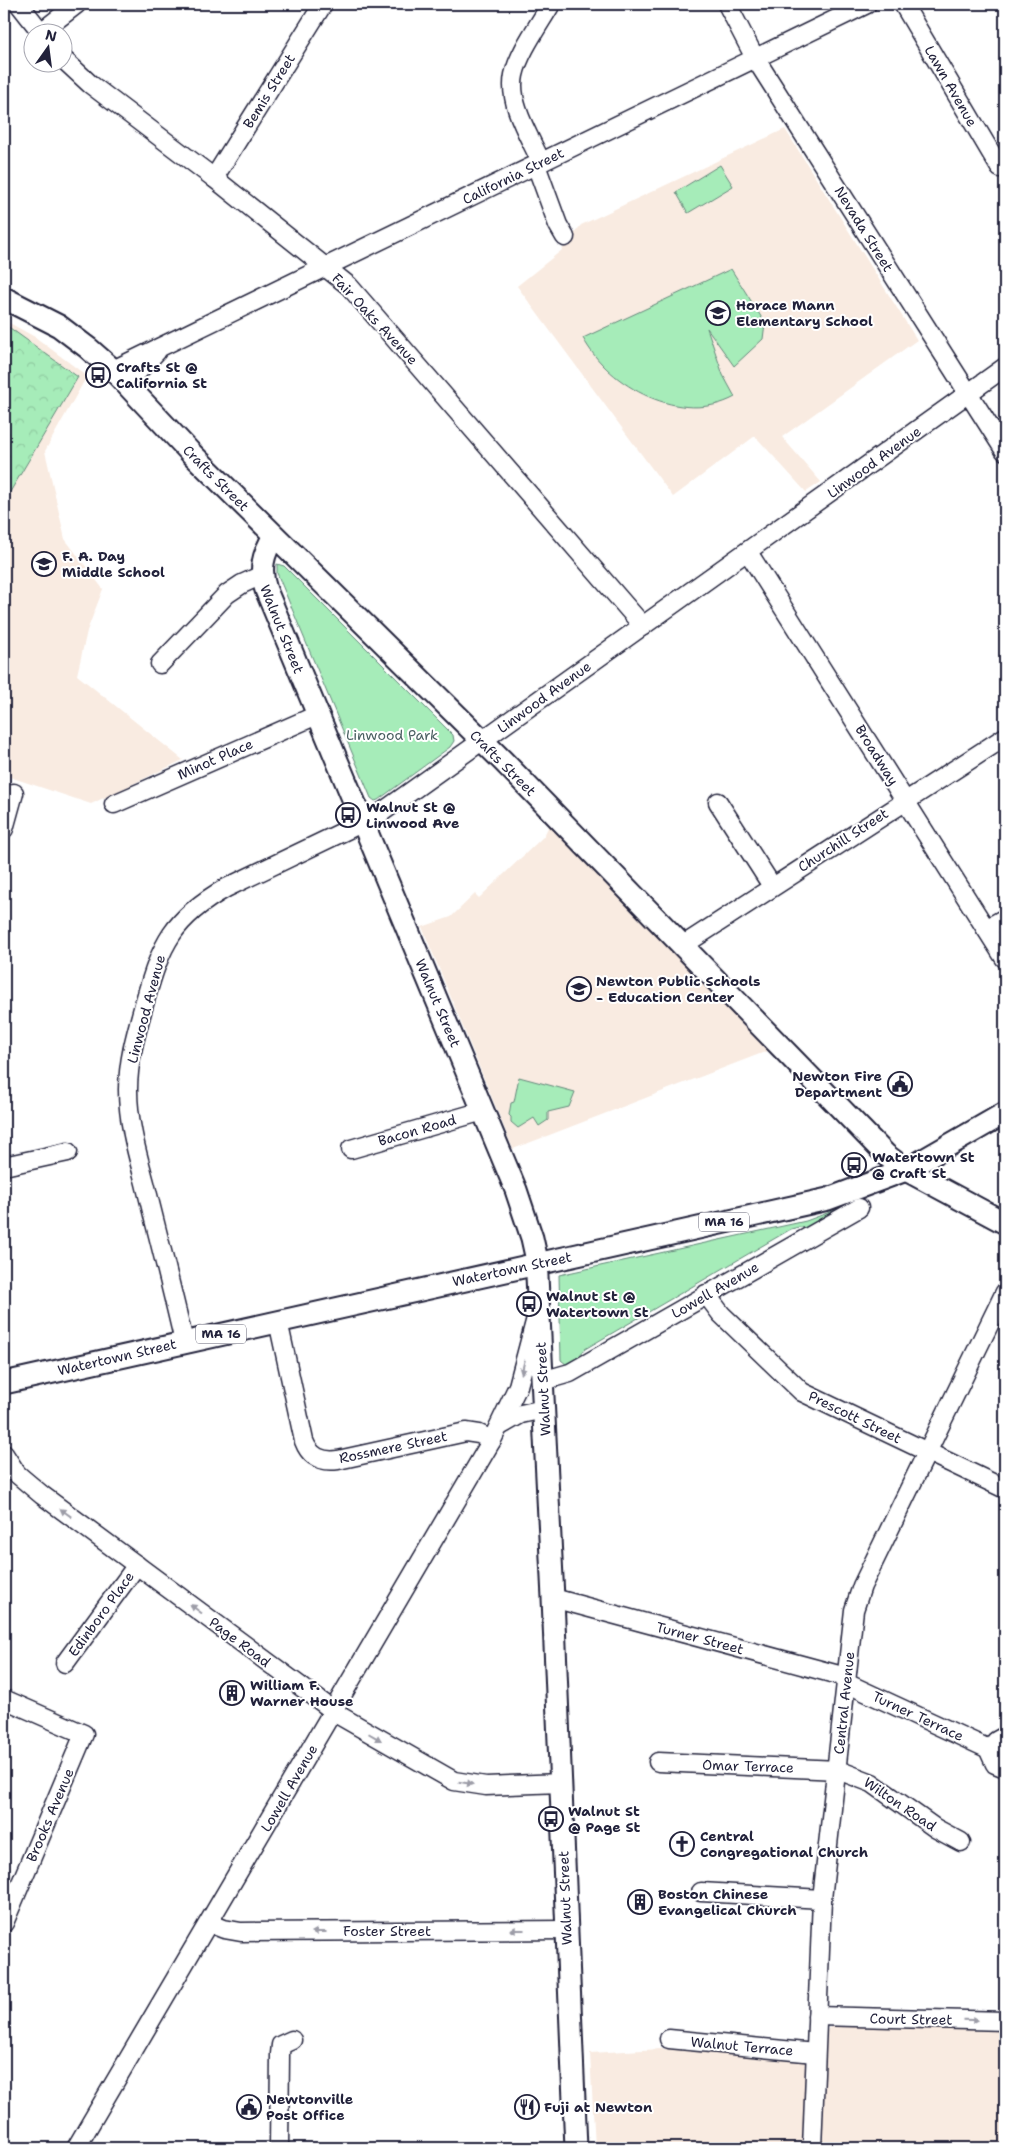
<svg xmlns="http://www.w3.org/2000/svg" width="1009" height="2152" font-family="'Shantell Sans',sans-serif">
<style>
.built{fill:#f9ebe1}
.forest{fill:url(#forest-crowns);stroke:#64877a}
.park{fill:#a6ecb9;stroke:#64877a}
.lines{fill:none;stroke-linecap:round;stroke-linejoin:round}
.minor-casing{stroke:#22223b;stroke-width:21}
.major-casing{stroke:#22223b;stroke-width:25}
.minor{stroke:#fff;stroke-width:18}
.major{stroke:#fff;stroke-width:21}
.oneway{fill:#9c9ca7}
.labels{text-anchor:middle;dominant-baseline:central;stroke-width:4;stroke-linejoin:round;paint-order:stroke}
.shield{fill:#fff;stroke:#646476;stroke-width:1}
.shield-label{font-size:12px;font-weight:bold;fill:#22223b}
.street-label{font-size:14px;fill:#22223b;stroke:#fff}
.poi-label{font-size:14px;font-weight:bold;fill:#22223b;stroke:#fff;text-anchor:start}
.park-label{font-size:14px;fill:#4a5f61;stroke:#fff}
</style>
<defs>
<pattern id="forest-crowns" width="20" height="18" patternUnits="userSpaceOnUse" patternTransform="scale(1.25)"><rect width="20" height="18" fill="#a6ecb9"/><path d="M2 6a3 3 0 1 1 6 0M12 15a3 3 0 1 1 6 0" fill="none" stroke="#8fcaa0"/></pattern>
</defs>
<rect width="100%" height="100%" fill="#fff"/>
<filter id="ink" filterUnits="userSpaceOnUse"><feTurbulence type="fractalNoise" baseFrequency=".02" numOctaves="2"/><feDisplacementMap in="SourceGraphic" scale="10" xChannelSelector="R" yChannelSelector="G"/><feConvolveMatrix kernelMatrix="1 2 1 2 8 2 1 2 1" color-interpolation-filters="sRGB"/></filter>
<g filter="url(#ink)">
<!-- built -->
<g class="built">
<polygon points="785,129 917,340 782,437 821,482 806,492 755,436 673,497 517,286 562,250 581,225"/>
<polygon points="4,320 35,337 87,376 45,451 65,539 103,589 87,631 77,675 183,760 91,804 4,775"/>
<polygon points="550,823 770,1050 513,1149 422,927 451,917 475,894 479,898 544,836"/>
<polygon points="839,2024 1005,2028 1005,2148 595,2148 590,2053 661,2049 807,2052 829,2028"/>
</g>
<!-- forest -->
<polygon class="forest" points="4,325 10,328 78,377 10,492 4,495"/>
<!-- park -->
<g class="park">
<polygon points="720,165 733,186 688,213 676,192"/>
<path d="M731,269L765,323L763,339L734,366L707,328L723,375L735,397C682,426 609,387 583,338Z"/>
<polygon points="277,564 284,566 453,735 454,741 450,747 378,800 375,801 371,798 277,573"/>
<polygon points="519,1077 575,1092 569,1107 548,1112 548,1120 539,1126 534,1118 518,1128 511,1122 511,1117 509,1115 511,1103 514,1102"/>
<polygon points="851,1204 808,1228 799,1227 791,1229 585,1349 575,1361 567,1365 561,1360 559,1275 806,1221"/>
</g>
<g class="lines">
<defs>
<g id="minor">
<polyline points="19,4 41,32"/>
<polyline points="727,4 755,58 1005,451"/>
<polyline points="903,4 1000,168"/>
<polyline points="41,32 77,4"/>
<polyline points="62,58 90,84 214,178 349,286 643,626"/>
<path d="M541,162C530,137 508,104 514,75C519,52 539,25 551,4"/>
<polyline points="536,165 558,225 565,237"/>
<polyline points="214,178 323,4"/>
<polyline points="113,370 867,4"/>
<polyline points="126,384 157,351"/>
<polyline points="748,552 1005,959"/>
<polyline points="160,664 227,594 242,584 262,575"/>
<polyline points="718,802 772,886"/>
<polyline points="114,804 317,715"/>
<polyline points="4,829 14,793"/>
<polyline points="986,929 1005,918"/>
<polyline points="682,946 1005,737"/>
<polyline points="351,1149 483,1111"/>
<polyline points="4,1166 68,1152"/>
<polyline points="706,1294 721,1314 802,1392 1005,1489"/>
<path d="M278,1321L304,1441C310,1457 322,1462 338,1460L466,1432L479,1434L492,1440"/>
<path d="M184,1342C172,1289 158,1236 145,1183C137,1153 128,1122 128,1090C128,1059 137,1030 145,1001C161,944 173,918 226,888L378,815L1005,367"/>
<polyline points="542,1381 570,1373 859,1208"/>
<polyline points="500,1426 521,1414 544,1409"/>
<polyline points="4,1454 17,1474 42,1495 342,1717 454,1781 486,1786 561,1783"/>
<polyline points="553,1598 846,1677"/>
<polyline points="65,1663 137,1565"/>
<polyline points="846,1683 991,1750"/>
<polyline points="4,1699 84,1734 4,1923"/>
<polyline points="1005,1736 996,1741 990,1753 995,1764 1005,1768"/>
<polyline points="658,1762 838,1770 872,1783 935,1828 961,1842"/>
<polyline points="701,1892 822,1899"/>
<polyline points="209,1923 224,1929 241,1932 566,1930"/>
<polyline points="817,2016 1005,2021"/>
<polyline points="669,2039 815,2053"/>
<polyline points="76,2148 492,1440 518,1386 536,1318"/>
<polyline points="279,2148 280,2054 281,2045 292,2040"/>
<polyline points="812,2148 822,1899 854,1610 862,1586 1005,1292"/>
</g>
<g id="major">
<polyline points="4,298 59,326 88,348 113,370 190,452 503,761 886,1155 906,1170 1005,1223"/>
<path d="M274,536C263,554 259,569 266,590L516,1190L532,1238L536,1256L553,1598L576,2148"/>
<polyline points="4,1383 828,1199 906,1170 1005,1113"/>
</g>
</defs>
<!-- minor casing -->
<use href="#minor" class="minor-casing"/>
<!-- major casing -->
<use href="#major" class="major-casing"/>
<!-- minor -->
<use href="#minor" class="minor"/>
<!-- major -->
<use href="#major" class="major"/>
</g>
<!-- one-way arrows -->
<defs><path id="oneway-solid" d="M-6-.8H1V-3.2L6.5 0L1 3.2V.8H-6Z" transform="scale(1.25)"/></defs>
<g class="oneway">
<use href="#oneway-solid" transform="translate(523 1367) rotate(104)"/>
<use href="#oneway-solid" transform="translate(66 1513) rotate(-144)"/>
<use href="#oneway-solid" transform="translate(196 1609) rotate(-143)"/>
<use href="#oneway-solid" transform="translate(375 1737) rotate(30)"/>
<use href="#oneway-solid" transform="translate(466 1783) rotate(10)"/>
<use href="#oneway-solid" transform="translate(517 1930) rotate(180)"/>
<use href="#oneway-solid" transform="translate(319 1932) rotate(180)"/>
<use href="#oneway-solid" transform="translate(971 2020) rotate(1)"/>
</g>
</g>
<!-- icons -->
<defs>
<symbol id="school-ring" viewBox="-11 -11 22 22"><circle r="9.5" fill="#fff" stroke="#22223b" stroke-width="1.5"/><path d="M0-5L7-2L0 1L-7-2ZM-4 1L0 2.5L4 1V4Q0 6-4 4Z" fill="#22223b"/></symbol>
<symbol id="bus-ring" viewBox="-11 -11 22 22"><circle r="9.5" fill="#fff" stroke="#22223b" stroke-width="1.5"/><path d="M-5-6H5V4H4V6H2V4H-2V6H-4V4H-5ZM-3.5-4V0h7V-4ZM-3.5 1.2v1.5H-2V1.2ZM2 1.2v1.5H3.5V1.2Z" fill="#22223b"/></symbol>
<symbol id="civic-ring" viewBox="-11 -11 22 22"><circle r="9.5" fill="#fff" stroke="#22223b" stroke-width="1.5"/><path d="M-.6-6.5H3V-4.5H.6V-3L4-1V1h2V6H-6V1h2V-1L-.6-3ZM-1.2 2.5V6h2.4V2.5Z" fill="#22223b"/></symbol>
<symbol id="building-ring" viewBox="-11 -11 22 22"><circle r="9.5" fill="#fff" stroke="#22223b" stroke-width="1.5"/><path d="M-4-6H4V6H1V3H-1V6H-4ZM-2.5-4.3h1.7v1.8h-1.7ZM.8-4.3h1.7v1.8H.8ZM-2.5-1h1.7V.8h-1.7ZM.8-1h1.7V.8H.8Z" fill="#22223b"/></symbol>
<symbol id="church-ring" viewBox="-11 -11 22 22"><circle r="9.5" fill="#fff" stroke="#22223b" stroke-width="1.5"/><path d="M-1.2-6h2.4v3.5h3.3v2.4h-3.3V6h-2.4V-.1h-3.3v-2.4h3.3Z" fill="#22223b"/></symbol>
<symbol id="restaurant-ring" viewBox="-11 -11 22 22"><circle r="9.5" fill="#fff" stroke="#22223b" stroke-width="1.5"/><path d="M-5-6h1v4h1v-4h1v4h1v-4h1v5L-1.5 .5V6h-2V.5L-5-1ZM5-6V6H3V1.5H1.5Q1.5-4 5-6Z" fill="#22223b"/></symbol>
</defs>
<g fill-rule="evenodd">
<use href="#school-ring" x="704" y="299" width="28" height="28"/>
<use href="#bus-ring" x="84" y="361" width="28" height="28"/>
<use href="#school-ring" x="30" y="550" width="28" height="28"/>
<use href="#bus-ring" x="334" y="801" width="28" height="28"/>
<use href="#school-ring" x="565" y="975" width="28" height="28"/>
<use href="#civic-ring" x="886" y="1070" width="28" height="28"/>
<use href="#bus-ring" x="840" y="1151" width="28" height="28"/>
<use href="#bus-ring" x="515" y="1290" width="28" height="28"/>
<use href="#building-ring" x="218" y="1679" width="28" height="28"/>
<use href="#bus-ring" x="537" y="1805" width="28" height="28"/>
<use href="#church-ring" x="668" y="1830" width="28" height="28"/>
<use href="#building-ring" x="626" y="1888" width="28" height="28"/>
<use href="#civic-ring" x="235" y="2093" width="28" height="28"/>
<use href="#restaurant-ring" x="513" y="2093" width="28" height="28"/>
</g>
<g class="labels">
<!-- shield labels -->
<g class="shield">
<rect x="699" y="1212.5" width="50" height="19" rx="4"/>
<rect x="196" y="1324.5" width="50" height="19" rx="4"/>
</g>
<g class="shield-label">
<text x="724" y="1222">MA 16</text>
<text x="221" y="1334">MA 16</text>
</g>
<!-- street labels -->
<g class="street-label">
<text transform="translate(951 86) rotate(60)">Lawn Avenue</text>
<text transform="translate(269 91) rotate(-58)">Bemis Street</text>
<text transform="translate(513 176) rotate(-26)">California Street</text>
<text transform="translate(864 229) rotate(58)">Nevada Street</text>
<text transform="translate(375 319) rotate(47)">Fair Oaks Avenue</text>
<text transform="translate(874 462) rotate(-36)">Linwood Avenue</text>
<text transform="translate(216 478) rotate(45)">Crafts Street</text>
<text transform="translate(282 629) rotate(68)">Walnut Street</text>
<text transform="translate(544 697) rotate(-36)">Linwood Avenue</text>
<text transform="translate(877 755) rotate(58)">Broadway</text>
<text transform="translate(215 759) rotate(-24)">Minot Place</text>
<text transform="translate(503 763) rotate(45)">Crafts Street</text>
<text transform="translate(843 840) rotate(-33)">Churchill Street</text>
<text transform="translate(438 1003) rotate(67)">Walnut Street</text>
<text transform="translate(146 1009) rotate(-75)">Linwood Avenue</text>
<text transform="translate(417 1130) rotate(-16)">Bacon Road</text>
<text transform="translate(512 1269) rotate(-12)">Watertown Street</text>
<text transform="translate(715 1290) rotate(-30)">Lowell Avenue</text>
<text transform="translate(117 1357) rotate(-13)">Watertown Street</text>
<text transform="translate(543 1389) rotate(-93)">Walnut Street</text>
<text transform="translate(855 1417) rotate(26)">Prescott Street</text>
<text transform="translate(393 1447) rotate(-12)">Rossmere Street</text>
<text transform="translate(101 1614) rotate(-54)">Edinboro Place</text>
<text transform="translate(700 1638) rotate(15)">Turner Street</text>
<text transform="translate(240 1642) rotate(37)">Page Road</text>
<text transform="translate(844 1703) rotate(-84)">Central Avenue</text>
<text transform="translate(918 1716) rotate(25)">Turner Terrace</text>
<text transform="translate(748 1766) rotate(2)">Omar Terrace</text>
<text transform="translate(289 1788) rotate(-60)">Lowell Avenue</text>
<text transform="translate(900 1804) rotate(34)">Wilton Road</text>
<text transform="translate(50 1815) rotate(-67)">Brooks Avenue</text>
<text transform="translate(565 1898) rotate(-92)">Walnut Street</text>
<text x="387" y="1931">Foster Street</text>
<text transform="translate(911 2019) rotate(1)">Court Street</text>
<text transform="translate(742 2046) rotate(5)">Walnut Terrace</text>
</g>
<!-- poi labels -->
<g class="poi-label">
<text x="736" y="305">Horace Mann<tspan x="736" dy="16">Elementary School</tspan></text>
<text x="116" y="367">Crafts St @<tspan x="116" dy="16">California St</tspan></text>
<text x="62" y="556">F. A. Day<tspan x="62" dy="16">Middle School</tspan></text>
<text x="366" y="807">Walnut St @<tspan x="366" dy="16">Linwood Ave</tspan></text>
<text x="596" y="981">Newton Public Schools<tspan x="596" dy="16">- Education Center</tspan></text>
<text x="882" y="1076" text-anchor="end">Newton Fire<tspan x="882" dy="16">Department</tspan></text>
<text x="872" y="1157">Watertown St<tspan x="872" dy="16">@ Craft St</tspan></text>
<text x="546" y="1296">Walnut St @<tspan x="546" dy="16">Watertown St</tspan></text>
<text x="250" y="1685">William F.<tspan x="250" dy="16">Warner House</tspan></text>
<text x="568" y="1811">Walnut St<tspan x="568" dy="16">@ Page St</tspan></text>
<text x="700" y="1836">Central<tspan x="700" dy="16">Congregational Church</tspan></text>
<text x="658" y="1894">Boston Chinese<tspan x="658" dy="16">Evangelical Church</tspan></text>
<text x="266" y="2099">Newtonville<tspan x="266" dy="16">Post Office</tspan></text>
<text x="544" y="2107">Fuji at Newton</text>
</g>
<!-- park labels -->
<g class="park-label">
<text x="392" y="735">Linwood Park</text>
</g>
</g>
<!-- margin -->
<rect width="1009" height="2152" fill="none" stroke="#fff" stroke-width="20"/>
<rect x="10" y="10" width="989" height="2132" fill="none" stroke="#22223b" stroke-width="2" filter="url(#ink)"/>
<!-- north arrow -->
<g transform="translate(48 48) rotate(14)"><circle r="24" fill="#ffffff" stroke="#a7a7b1"/>
<path d="M0-4L9 19L0 12L-9 19Z" fill="#22223b"/>
<text y="-8" font-size="14" font-weight="bold" text-anchor="middle" fill="#22223b">N</text>
</g>
</svg>
